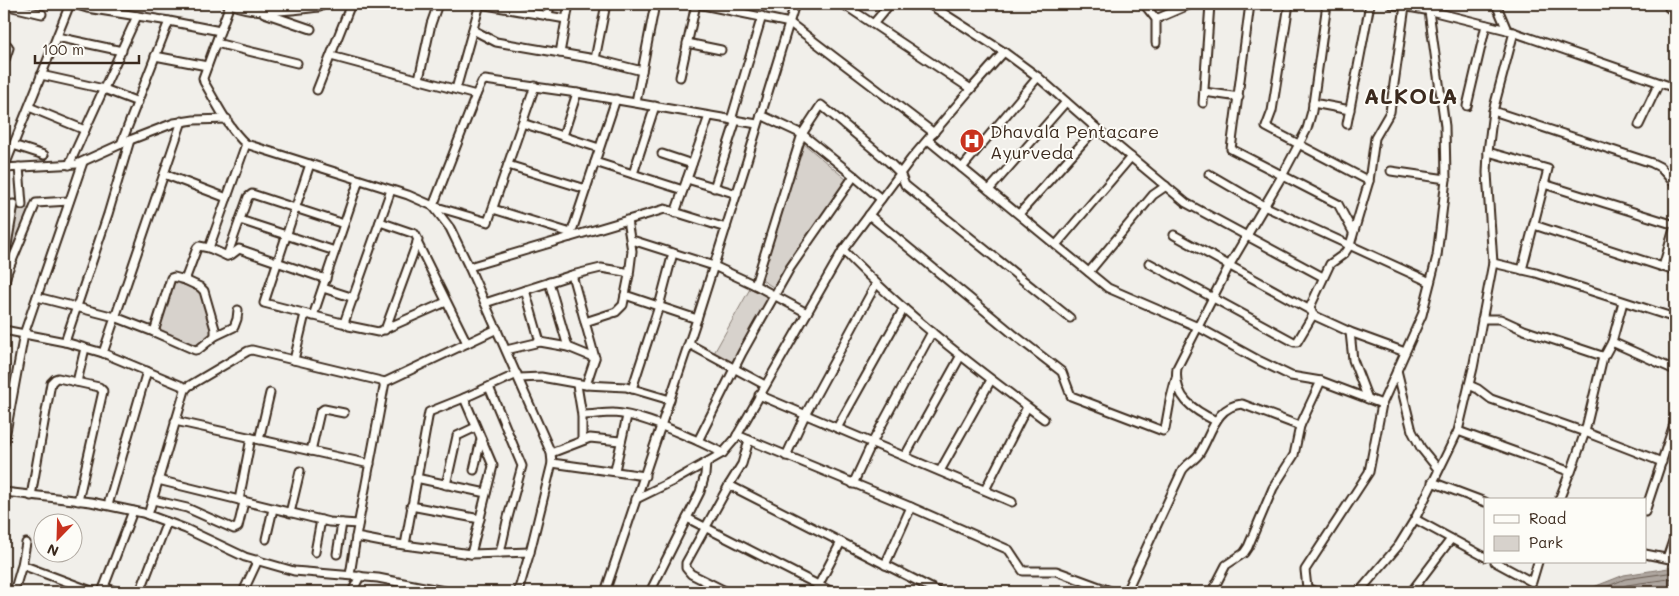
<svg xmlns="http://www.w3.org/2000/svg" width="1679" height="596" font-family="Mali,sans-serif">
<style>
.green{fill:#d7d2cc;stroke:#897e75}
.water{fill:#aea69f;stroke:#80746b}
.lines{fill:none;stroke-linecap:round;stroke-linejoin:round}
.shore{stroke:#695c52;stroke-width:1}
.minor-casing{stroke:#3b2a1e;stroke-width:11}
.minor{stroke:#fdfcf7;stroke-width:7}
.labels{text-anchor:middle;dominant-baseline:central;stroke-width:4;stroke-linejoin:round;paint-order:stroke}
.poi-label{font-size:18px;fill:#3b2a1e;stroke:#fdfcf7;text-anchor:start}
.district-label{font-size:22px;font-weight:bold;letter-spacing:1px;fill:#3b2a1e;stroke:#fdfcf7}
</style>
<rect width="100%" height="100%" fill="#f1efea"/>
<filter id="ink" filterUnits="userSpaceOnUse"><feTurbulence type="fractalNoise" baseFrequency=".02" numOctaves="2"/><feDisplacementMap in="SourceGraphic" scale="10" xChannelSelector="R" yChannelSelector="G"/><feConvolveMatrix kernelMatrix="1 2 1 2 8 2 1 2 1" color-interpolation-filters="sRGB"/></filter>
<g filter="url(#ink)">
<!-- green -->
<g class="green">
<polygon points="803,143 847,180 773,287 760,279"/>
<polygon points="31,208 9,262 15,209"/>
<polygon points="174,281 198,290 201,294 212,332 212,334 198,346 194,347 157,330 172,282"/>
<polygon points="751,287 770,298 732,364 714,353"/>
</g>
<!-- water -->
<polygon class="water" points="1675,567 1675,592 1581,592 1624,575"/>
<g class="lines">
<!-- shore -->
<g class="shore">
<polyline points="1594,592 1625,579 1675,572"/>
<polyline points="1610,592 1627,585 1675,578"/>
</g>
<defs>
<g id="minor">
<polyline points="74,4 87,8 169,21 220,31"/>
<path d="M230,4L203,78L204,82C216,102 228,128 246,144L408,195L433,206L450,228L469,267L551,453L552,463L530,552L518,592"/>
<path d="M230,4C260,16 289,10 320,7"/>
<polyline points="351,4 410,4"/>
<polyline points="480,4 566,19"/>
<polyline points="606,4 595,59 642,71 636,102"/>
<polyline points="698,4 790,23 934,133"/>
<polyline points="929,4 1004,52 1038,77 1096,128 1186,203 1323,277"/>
<polyline points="1144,4 1156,19 1156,43"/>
<polyline points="1250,4 1231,149 1338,204 1353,232"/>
<polyline points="1289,4 1272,111 1266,127 1369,181"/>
<polyline points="1391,4 1431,11 1507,30 1675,88"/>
<polyline points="1496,4 1507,30"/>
<polyline points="4,5 42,14"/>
<polyline points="1669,8 1675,11"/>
<polyline points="264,13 311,29"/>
<polyline points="548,16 550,4"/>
<polyline points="1156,19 1191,4"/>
<polyline points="873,24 890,4"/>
<polyline points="473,30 496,42 595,59"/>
<polyline points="57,37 122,51"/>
<polyline points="4,43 8,46 9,48 4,63"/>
<polyline points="216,43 297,63"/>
<polyline points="687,43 721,50"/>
<polyline points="560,53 569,4"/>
<polyline points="155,56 207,66"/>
<polyline points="331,56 476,95"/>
<polyline points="642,71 655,4"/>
<polyline points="41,75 104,89 138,102"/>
<polyline points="680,77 696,4"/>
<polyline points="419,79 431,24 438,4"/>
<polyline points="535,86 488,222 433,206 476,95 482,82 485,80 577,93 757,124"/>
<polyline points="456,89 480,4"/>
<polyline points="317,90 351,4"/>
<polyline points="970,90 1004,52"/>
<polyline points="1204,92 1239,97"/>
<polyline points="1203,103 1210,4"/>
<polyline points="1313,103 1350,110"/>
<polyline points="1467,106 1486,25"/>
<polyline points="29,107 85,130"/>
<polyline points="1493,111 1652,163 1660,167 1675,184"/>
<polyline points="731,120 762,16"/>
<polyline points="522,123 599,148"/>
<polyline points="1347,124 1370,4"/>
<polyline points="1639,125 1659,83"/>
<polyline points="563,136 577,93"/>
<polyline points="928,140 1108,288 1198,327 1260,361 1291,376 1321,381 1382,404"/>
<polyline points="121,144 169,21"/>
<polyline points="13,145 44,155"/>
<polyline points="1488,152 1548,169 1522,270"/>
<polyline points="662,154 692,164"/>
<polyline points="595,162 683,190"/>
<polyline points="310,164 264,303 342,323 344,323 391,190"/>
<polyline points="69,165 137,16"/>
<polyline points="508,165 586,189"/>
<polyline points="19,167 22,205"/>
<polyline points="4,168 77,164 130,140 174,123 194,120 227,119"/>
<polyline points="4,168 70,4"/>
<polyline points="962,168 1038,77"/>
<polyline points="1391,171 1446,179"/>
<polyline points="164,174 227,198"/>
<polyline points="633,174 655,106"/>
<polyline points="1209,174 1264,206 1430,282"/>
<polyline points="854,176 881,199"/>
<polyline points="687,179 737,194"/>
<polyline points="1544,184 1675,225"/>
<polyline points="714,188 736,120"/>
<polyline points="989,190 1066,102"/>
<polyline points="4,205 14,204 5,256 7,273"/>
<polyline points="493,209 571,233"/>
<polyline points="675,213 709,116"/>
<polyline points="1019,214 1096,128"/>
<polyline points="869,215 1013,334 1062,372 1071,396 1163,431 1165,429 1170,401 1176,378"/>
<polyline points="240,220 335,251"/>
<polyline points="627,220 632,251 629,275"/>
<polyline points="380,222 415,234 418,240 385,330"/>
<polyline points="1534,225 1675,271"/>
<polyline points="1174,235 1310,310"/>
<polyline points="570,237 616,99"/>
<polyline points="632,240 714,266 755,285 807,313"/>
<polyline points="417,242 467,343"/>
<polyline points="1056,245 1131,157"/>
<polyline points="209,248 227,256 231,255 239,249 326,279"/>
<path d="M843,250C904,314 974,367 1044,419"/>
<polyline points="227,256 248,197 252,194 344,224"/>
<polyline points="1149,263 1294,342 1297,342 1313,315"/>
<polyline points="1493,263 1536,273 1675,318"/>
<polyline points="469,267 665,209 726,228"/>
<polyline points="1663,267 1675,225"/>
<polyline points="1089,272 1153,195 1166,186"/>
<polyline points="549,282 568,347 595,358"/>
<polyline points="755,285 802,134 821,105 889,162 900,173 905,185 1070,318"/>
<polyline points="4,286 7,273 36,203 69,201"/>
<polyline points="323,288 354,298"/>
<polyline points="37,297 115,317 154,332 171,278 174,277 185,280 197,248 199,246 209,248 246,144"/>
<polyline points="1623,302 1612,342 1675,370"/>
<polyline points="485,303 572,275 601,268 625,272 629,275 625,295 697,319"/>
<polyline points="313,316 359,180"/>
<polyline points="1482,319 1500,319 1524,330 1602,356 1605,355 1612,342"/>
<polyline points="585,322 616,312 623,305 625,295"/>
<polyline points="344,323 349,326 378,332 446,302"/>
<polyline points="497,329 385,382 356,537 382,542 471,554 530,552"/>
<polyline points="4,330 65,342 103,353 187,388"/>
<polyline points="154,332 195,350 199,349 215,336 215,329 204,291 200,287 185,280"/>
<polyline points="1350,332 1405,352"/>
<polyline points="215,336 234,327 237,319 238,310"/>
<polyline points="65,342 108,214 130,140"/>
<polyline points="540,342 568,347"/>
<polyline points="689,344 765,385"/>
<polyline points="506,350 540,342 525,290"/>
<polyline points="103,353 182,121"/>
<polyline points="294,360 305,314"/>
<polyline points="1397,370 1412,431 1421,448 1438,469"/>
<polyline points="519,378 541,377 586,385 595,358 572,275"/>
<polyline points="77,382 85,348"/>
<polyline points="577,385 582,415 582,440"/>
<polyline points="586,385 626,387 670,400"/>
<polyline points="1469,385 1478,389 1491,399 1585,432 1662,462"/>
<polyline points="489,387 522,466 507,521 500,553"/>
<polyline points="632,389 659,306 673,253"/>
<polyline points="759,395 1012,502"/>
<polyline points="1368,399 1353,360 1350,332 1313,315 1310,307 1330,264 1344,254 1350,245 1369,181 1375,138 1390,112 1405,6"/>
<path d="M582,415C592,415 603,413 613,413C639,414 674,431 698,441L742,353L790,268L854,176L802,134L761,115"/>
<polyline points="175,421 370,464"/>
<path d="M1216,421C1193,410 1173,397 1177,368L1229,266L1282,176L1307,129L1312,111L1327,4"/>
<polyline points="837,428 904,308"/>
<polyline points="1458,431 1571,472 1585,432 1603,357"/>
<polyline points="737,435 911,507 1009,550 1023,571 1056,571 1113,592"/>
<polyline points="259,440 270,393"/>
<polyline points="698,441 723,453"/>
<polyline points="4,443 24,334 83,162"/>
<polyline points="311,451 320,412 324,409 344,413"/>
<polyline points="551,453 590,438 620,441"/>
<polyline points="786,456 805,415 876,284"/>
<polyline points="905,456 960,357"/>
<polyline points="552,463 645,476"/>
<polyline points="474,470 481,439"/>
<polyline points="615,470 627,416"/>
<polyline points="940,471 991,380"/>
<polyline points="416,478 486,493"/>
<polyline points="158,480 329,522 358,524"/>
<polyline points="1432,482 1485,502"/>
<polyline points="853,484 872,443 932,332"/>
<polyline points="446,485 457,436 476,427"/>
<polyline points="729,485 939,592"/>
<polyline points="985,490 1027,407"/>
<polyline points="4,492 91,502 143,513 186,529 245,557 294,571 378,578 449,592"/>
<polyline points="31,496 51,383 55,379 58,378 99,387 103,391 78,501"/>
<polyline points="636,499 677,479 723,453 735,439 843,250 911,159 969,91 968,87 843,4"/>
<polyline points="153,500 187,508 234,529 238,527 244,502"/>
<polyline points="239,500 251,438"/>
<polyline points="1559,500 1570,472"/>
<polyline points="108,505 147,371"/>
<polyline points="411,506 480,519"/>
<polyline points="1645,512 1675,421"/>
<polyline points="290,513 300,471"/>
<polyline points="148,515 185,390 187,387 248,351 252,350 385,382"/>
<polyline points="687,518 832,592"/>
<polyline points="1415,519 1485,557"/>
<polyline points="266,539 273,509"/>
<polyline points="405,545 429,412 464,398"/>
<polyline points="315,552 321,520"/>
<polyline points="337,554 342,523"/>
<polyline points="471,554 493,466 464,398 517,374"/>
<polyline points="1645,554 1675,560"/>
<polyline points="1667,558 1675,535"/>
<polyline points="1495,562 1532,582 1538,562"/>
<polyline points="22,565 94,592"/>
<polyline points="885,565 911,507"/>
<polyline points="350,575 356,537"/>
<polyline points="104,587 117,592"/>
<polyline points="1307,588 1316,592"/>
<polyline points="14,592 22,565 26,543"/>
<polyline points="102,592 133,511"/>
<polyline points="140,592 167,522"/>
<polyline points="243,592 258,560"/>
<polyline points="352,592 360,576"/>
<polyline points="605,592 697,319 746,164 795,4"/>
<polyline points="650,592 700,492 705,475 706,463"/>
<polyline points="727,592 691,574 686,568 686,563 729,485 742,464 749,440"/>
<polyline points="815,592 841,542"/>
<path d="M1126,592L1182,471C1186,464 1194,461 1199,454C1211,436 1215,406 1242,404L1300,426"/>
<polyline points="1212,592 1226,565 1244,553 1248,547 1273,488 1294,455 1300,426 1321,381"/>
<polyline points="1306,592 1307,588 1305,570 1369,472 1382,404 1422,315 1437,256 1446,179 1445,126 1428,4"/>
<polyline points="1359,592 1399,545 1415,519 1458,431 1473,368 1493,263 1487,173 1488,152 1493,111 1514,32"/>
<polyline points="1411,592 1451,539"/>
</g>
</defs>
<!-- minor casing -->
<use href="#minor" class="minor-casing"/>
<!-- minor -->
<use href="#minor" class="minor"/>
</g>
</g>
<!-- icons -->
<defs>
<symbol id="hospital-disc" viewBox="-11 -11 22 22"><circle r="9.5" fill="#c8321e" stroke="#fdfcf7"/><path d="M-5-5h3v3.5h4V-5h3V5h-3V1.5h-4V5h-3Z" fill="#fff"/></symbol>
</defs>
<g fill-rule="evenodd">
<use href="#hospital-disc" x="958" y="127" width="28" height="28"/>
</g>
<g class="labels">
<!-- poi labels -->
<g class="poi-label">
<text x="990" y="131">Dhavala Pentacare<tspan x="990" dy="21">Ayurveda</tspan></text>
</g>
<!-- district labels -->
<g class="district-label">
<text x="1411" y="95">ALKOLA</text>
</g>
</g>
<!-- margin -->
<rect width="1679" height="596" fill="none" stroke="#fdfcf7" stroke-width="20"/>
<rect x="10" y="10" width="1659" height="576" fill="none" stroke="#3b2a1e" stroke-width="2" filter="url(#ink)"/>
<!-- legend -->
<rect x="1484" y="498" width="162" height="65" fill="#fdfcf7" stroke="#afa8a0"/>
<rect x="1494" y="515" width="25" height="8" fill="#fdfcf7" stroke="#afa8a0"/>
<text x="1529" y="524" font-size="15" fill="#3b2a1e">Road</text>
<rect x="1494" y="536" width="25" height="15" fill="#d7d2cc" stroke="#afa8a0"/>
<text x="1529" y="548" font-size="15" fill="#3b2a1e">Park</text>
<!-- north arrow -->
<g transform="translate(58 538) rotate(203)"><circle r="24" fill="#fdfcf7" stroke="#afa8a0"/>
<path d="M0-4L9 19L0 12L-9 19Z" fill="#c8321e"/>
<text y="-8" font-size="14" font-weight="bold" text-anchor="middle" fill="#3b2a1e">N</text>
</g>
<!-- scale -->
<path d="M35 55v8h104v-8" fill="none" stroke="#3b2a1e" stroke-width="2.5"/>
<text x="42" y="55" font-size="15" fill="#3b2a1e" stroke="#fdfcf7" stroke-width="4" paint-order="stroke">100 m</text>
</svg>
